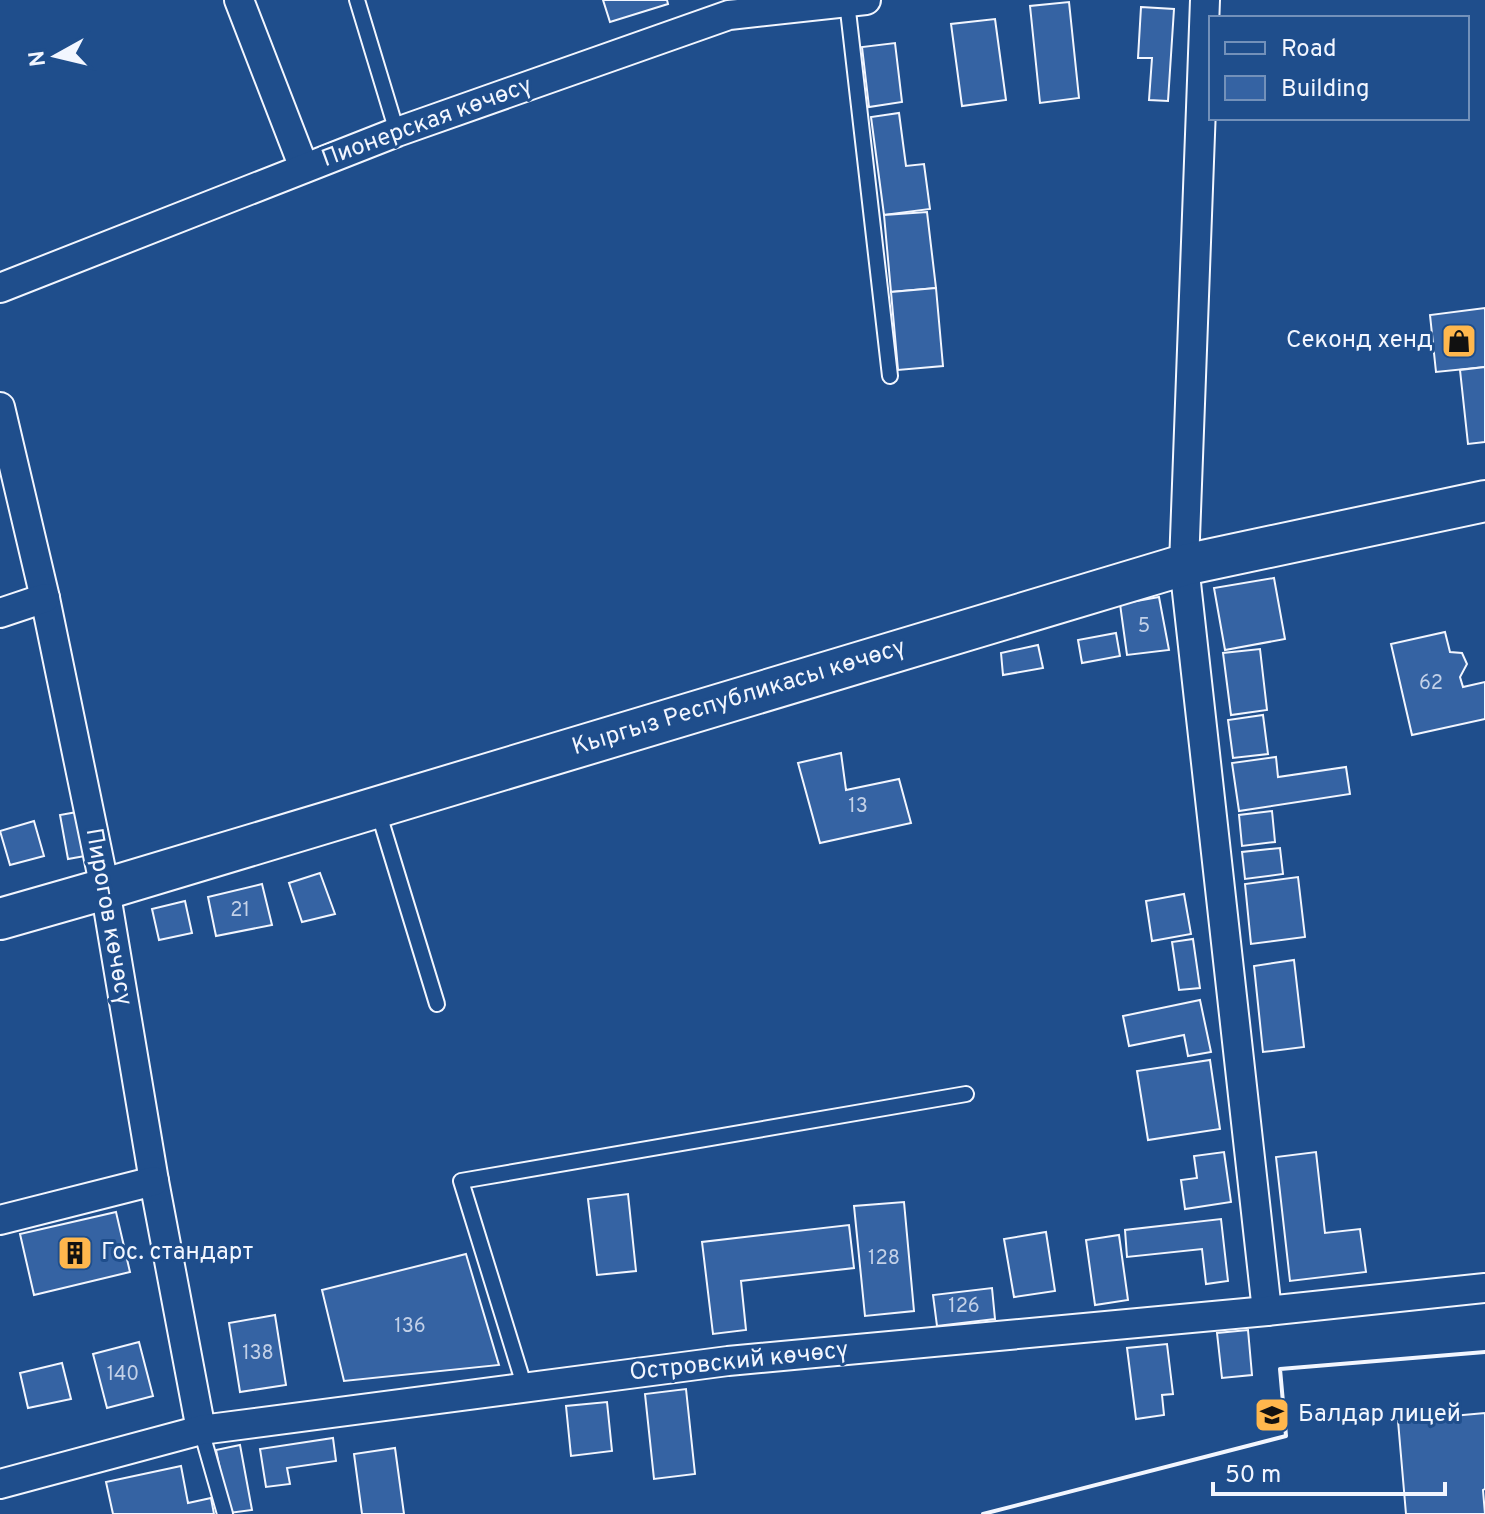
<svg xmlns="http://www.w3.org/2000/svg" width="1485" height="1514" font-family="Overpass,sans-serif">
<style>
.building{fill:#3563a3;stroke:#f2f6ff;stroke-width:2}
.lines{fill:none;stroke-linecap:round;stroke-linejoin:round}
.lane-casing{stroke:#f2f6ff;stroke-width:18}
.street-casing{stroke:#f2f6ff;stroke-width:32}
.secondary-casing{stroke:#f2f6ff;stroke-width:44}
.lane{stroke:#1f4e8c;stroke-width:14}
.street{stroke:#1f4e8c;stroke-width:28}
.secondary{stroke:#1f4e8c;stroke-width:40}
.wall{stroke:#f2f6ff;stroke-width:4}
.labels{text-anchor:middle;dominant-baseline:central;stroke-width:6;stroke-linejoin:round;paint-order:stroke}
.number-label{font-size:20px;fill:#c3d1e8}
.street-label{font-size:24px;fill:#f2f6ff;stroke:#1f4e8c}
.poi-label{font-size:24px;fill:#f2f6ff;stroke:#1f4e8c;text-anchor:start}
</style>
<rect width="100%" height="100%" fill="#1f4e8c"/>
<!-- building -->
<g class="building">
<polygon points="603,0 667,0 668,4 610,22"/>
<polygon points="1069,2 1079,98 1040,103 1030,6"/>
<polygon points="1141,7 1174,9 1168,101 1149,100 1152,58 1138,58"/>
<polygon points="995,19 1006,100 962,106 951,24"/>
<polygon points="895,43 902,102 869,107 862,47"/>
<polygon points="899,113 906,166 924,164 930,209 884,215 871,117"/>
<polygon points="927,212 936,288 891,292 884,215"/>
<polygon points="936,288 943,366 898,370 891,292"/>
<polygon points="1485,308 1485,367 1436,372 1430,315"/>
<polygon points="1485,367 1485,442 1468,444 1460,370"/>
<polygon points="1274,578 1285,639 1225,650 1214,588"/>
<polygon points="1159,597 1169,650 1127,655 1120,604"/>
<polygon points="1445,632 1450,652 1462,653 1467,664 1460,677 1463,687 1485,682 1485,719 1412,735 1391,644"/>
<polygon points="1116,633 1120,656 1082,663 1078,640"/>
<polygon points="1038,645 1043,668 1003,675 1001,653"/>
<polygon points="1260,649 1267,710 1231,715 1223,653"/>
<polygon points="1263,715 1268,754 1233,758 1228,720"/>
<polygon points="841,753 846,790 899,779 911,823 820,843 798,763"/>
<polygon points="1276,757 1278,777 1346,767 1350,794 1239,811 1232,763"/>
<polygon points="1272,811 1275,842 1242,846 1239,815"/>
<polygon points="77,812 85,856 68,859 60,815"/>
<polygon points="34,821 44,856 10,865 0,831"/>
<polygon points="1280,848 1283,874 1245,879 1242,852"/>
<polygon points="320,873 335,914 302,922 289,883"/>
<polygon points="1298,877 1305,937 1251,944 1245,884"/>
<polygon points="262,884 272,925 216,936 208,897"/>
<polygon points="1184,894 1191,934 1152,941 1146,901"/>
<polygon points="185,901 192,933 159,940 152,909"/>
<polygon points="1193,939 1200,988 1179,990 1172,942"/>
<polygon points="1294,960 1304,1047 1263,1052 1254,966"/>
<polygon points="1200,1000 1211,1052 1188,1056 1184,1035 1129,1046 1123,1016"/>
<polygon points="1210,1060 1220,1129 1148,1140 1137,1071"/>
<polygon points="1224,1152 1231,1202 1185,1209 1181,1180 1197,1178 1194,1156"/>
<polygon points="1316,1152 1325,1233 1360,1229 1366,1272 1290,1281 1276,1157"/>
<polygon points="628,1194 636,1271 597,1275 588,1199"/>
<polygon points="904,1202 914,1311 865,1316 854,1206"/>
<polygon points="116,1212 130,1272 34,1295 20,1234"/>
<polygon points="1221,1219 1228,1281 1206,1284 1202,1249 1127,1257 1125,1230"/>
<polygon points="849,1225 854,1268 741,1281 746,1330 713,1334 702,1242"/>
<polygon points="1046,1232 1055,1291 1014,1297 1004,1239"/>
<polygon points="1119,1235 1128,1300 1095,1305 1086,1240"/>
<polygon points="466,1254 499,1365 344,1381 322,1290"/>
<polygon points="992,1288 995,1319 937,1326 933,1295"/>
<polygon points="275,1315 286,1385 240,1392 229,1323"/>
<polygon points="1248,1330 1252,1375 1222,1378 1217,1333"/>
<polygon points="139,1342 153,1396 107,1408 93,1354"/>
<polygon points="1167,1344 1173,1394 1162,1395 1164,1415 1136,1419 1127,1348"/>
<polygon points="62,1363 71,1399 28,1408 20,1373"/>
<polygon points="686,1389 695,1474 654,1479 645,1394"/>
<polygon points="607,1402 612,1451 571,1456 566,1406"/>
<polygon points="1485,1413 1485,1489 1483,1490 1485,1514 1406,1514 1398,1421"/>
<polygon points="333,1438 336,1461 287,1468 290,1484 266,1487 260,1449"/>
<polygon points="240,1445 252,1510 229,1513 216,1450"/>
<polygon points="395,1448 404,1514 362,1514 354,1454"/>
<polygon points="181,1466 188,1503 211,1498 214,1514 113,1514 106,1482"/>
</g>
<g class="lines">
<defs>
<g id="lane">
<polyline points="357,0 397,132"/>
<polyline points="847,2 890,376"/>
<polyline points="378,811 437,1004"/>
<polyline points="525,1388 461,1181 966,1094"/>
<polyline points="201,1430 225,1514"/>
</g>
<g id="street">
<polyline points="239,0 304,168"/>
<polyline points="1205,0 1184,565 1267,1311"/>
<polyline points="0,288 397,132 729,15 866,0"/>
<polyline points="0,407 45,598 105,889 154,1181 201,1430"/>
<polyline points="0,613 45,598"/>
<polyline points="0,1220 154,1181"/>
<polyline points="0,1484 201,1430 728,1361 1267,1311 1485,1288"/>
</g>
<polyline id="secondary" points="0,919 105,889 1184,565 1485,501"/>
</defs>
<!-- lane casing -->
<use href="#lane" class="lane-casing"/>
<!-- street casing -->
<use href="#street" class="street-casing"/>
<!-- secondary casing -->
<use href="#secondary" class="secondary-casing"/>
<!-- lane -->
<use href="#lane" class="lane"/>
<!-- street -->
<use href="#street" class="street"/>
<!-- secondary -->
<use href="#secondary" class="secondary"/>
<!-- wall -->
<polyline class="wall" points="983,1514 1286,1436 1280,1369 1485,1352"/>
</g>
<!-- icons -->
<defs>
<symbol id="shop-square" viewBox="-11 -11 22 22"><rect x="-9" y="-9" width="18" height="18" rx="4" fill="#ffb74d" stroke="#1f4e8c"/><path d="M-5-2.5h2.3a2.7 3.5 0 0 1 5.4 0H5L5.5 6h-11ZM-1.5-2.5h3a1.5 2.3 0 0 0-3 0Z" fill="#111"/></symbol>
<symbol id="building-square" viewBox="-11 -11 22 22"><rect x="-9" y="-9" width="18" height="18" rx="4" fill="#ffb74d" stroke="#1f4e8c"/><path d="M-4-6H4V6H1V3H-1V6H-4ZM-2.5-4.3h1.7v1.8h-1.7ZM.8-4.3h1.7v1.8H.8ZM-2.5-1h1.7V.8h-1.7ZM.8-1h1.7V.8H.8Z" fill="#111"/></symbol>
<symbol id="school-square" viewBox="-11 -11 22 22"><rect x="-9" y="-9" width="18" height="18" rx="4" fill="#ffb74d" stroke="#1f4e8c"/><path d="M0-5L7-2L0 1L-7-2ZM-4 1L0 2.5L4 1V4Q0 6-4 4Z" fill="#111"/></symbol>
</defs>
<g fill-rule="evenodd">
<use href="#shop-square" x="1439" y="321" width="40" height="40"/>
<use href="#building-square" x="55" y="1233" width="40" height="40"/>
<use href="#school-square" x="1252" y="1395" width="40" height="40"/>
</g>
<g class="labels">
<!-- number labels -->
<g class="number-label">
<text x="1144" y="627">5</text>
<text x="1431" y="684">62</text>
<text x="858" y="807">13</text>
<text x="240" y="911">21</text>
<text x="884" y="1259">128</text>
<text x="964" y="1307">126</text>
<text x="410" y="1327">136</text>
<text x="258" y="1354">138</text>
<text x="123" y="1375">140</text>
</g>
<!-- street labels -->
<g class="street-label">
<text transform="translate(427 123) rotate(-20)">Пионерская көчөсү</text>
<text transform="translate(739 698) rotate(-17)">Кыргыз Республикасы көчөсү</text>
<text transform="translate(108 917) rotate(80)">Пирогов көчөсү</text>
<text transform="translate(739 1362) rotate(-6)">Островский көчөсү</text>
</g>
<!-- poi labels -->
<g class="poi-label">
<text x="1433" y="341" text-anchor="end">Секонд хенд</text>
<text x="101" y="1253">Гос. стандарт</text>
<text x="1298" y="1415">Балдар лицей</text>
</g>
</g>
<!-- legend -->
<rect x="1209" y="16" width="260" height="104" fill="#1f4e8c" stroke="#7391ba" stroke-width="2"/>
<rect x="1225" y="42" width="40" height="12" fill="#1f4e8c" stroke="#7391ba" stroke-width="2"/>
<text x="1281" y="56" font-size="24" fill="#f2f6ff">Road</text>
<rect x="1225" y="76" width="40" height="24" fill="#3563a3" stroke="#7391ba" stroke-width="2"/>
<text x="1281" y="96" font-size="24" fill="#f2f6ff">Building</text>
<!-- north arrow -->
<g transform="translate(56 56) rotate(262)" stroke="#1f4e8c" stroke-width="6" paint-order="stroke">
<path d="M0-6L14 30L0 20L-14 30Z" fill="#f2f6ff"/>
<text y="-12" font-size="22" font-weight="bold" text-anchor="middle" fill="#f2f6ff">N</text>
</g>
<!-- scale -->
<path d="M1213 1482v12h232v-12" fill="none" stroke="#f2f6ff" stroke-width="4"/>
<text x="1225" y="1482" font-size="24" fill="#f2f6ff" stroke="#1f4e8c" stroke-width="6" paint-order="stroke">50 m</text>
</svg>
